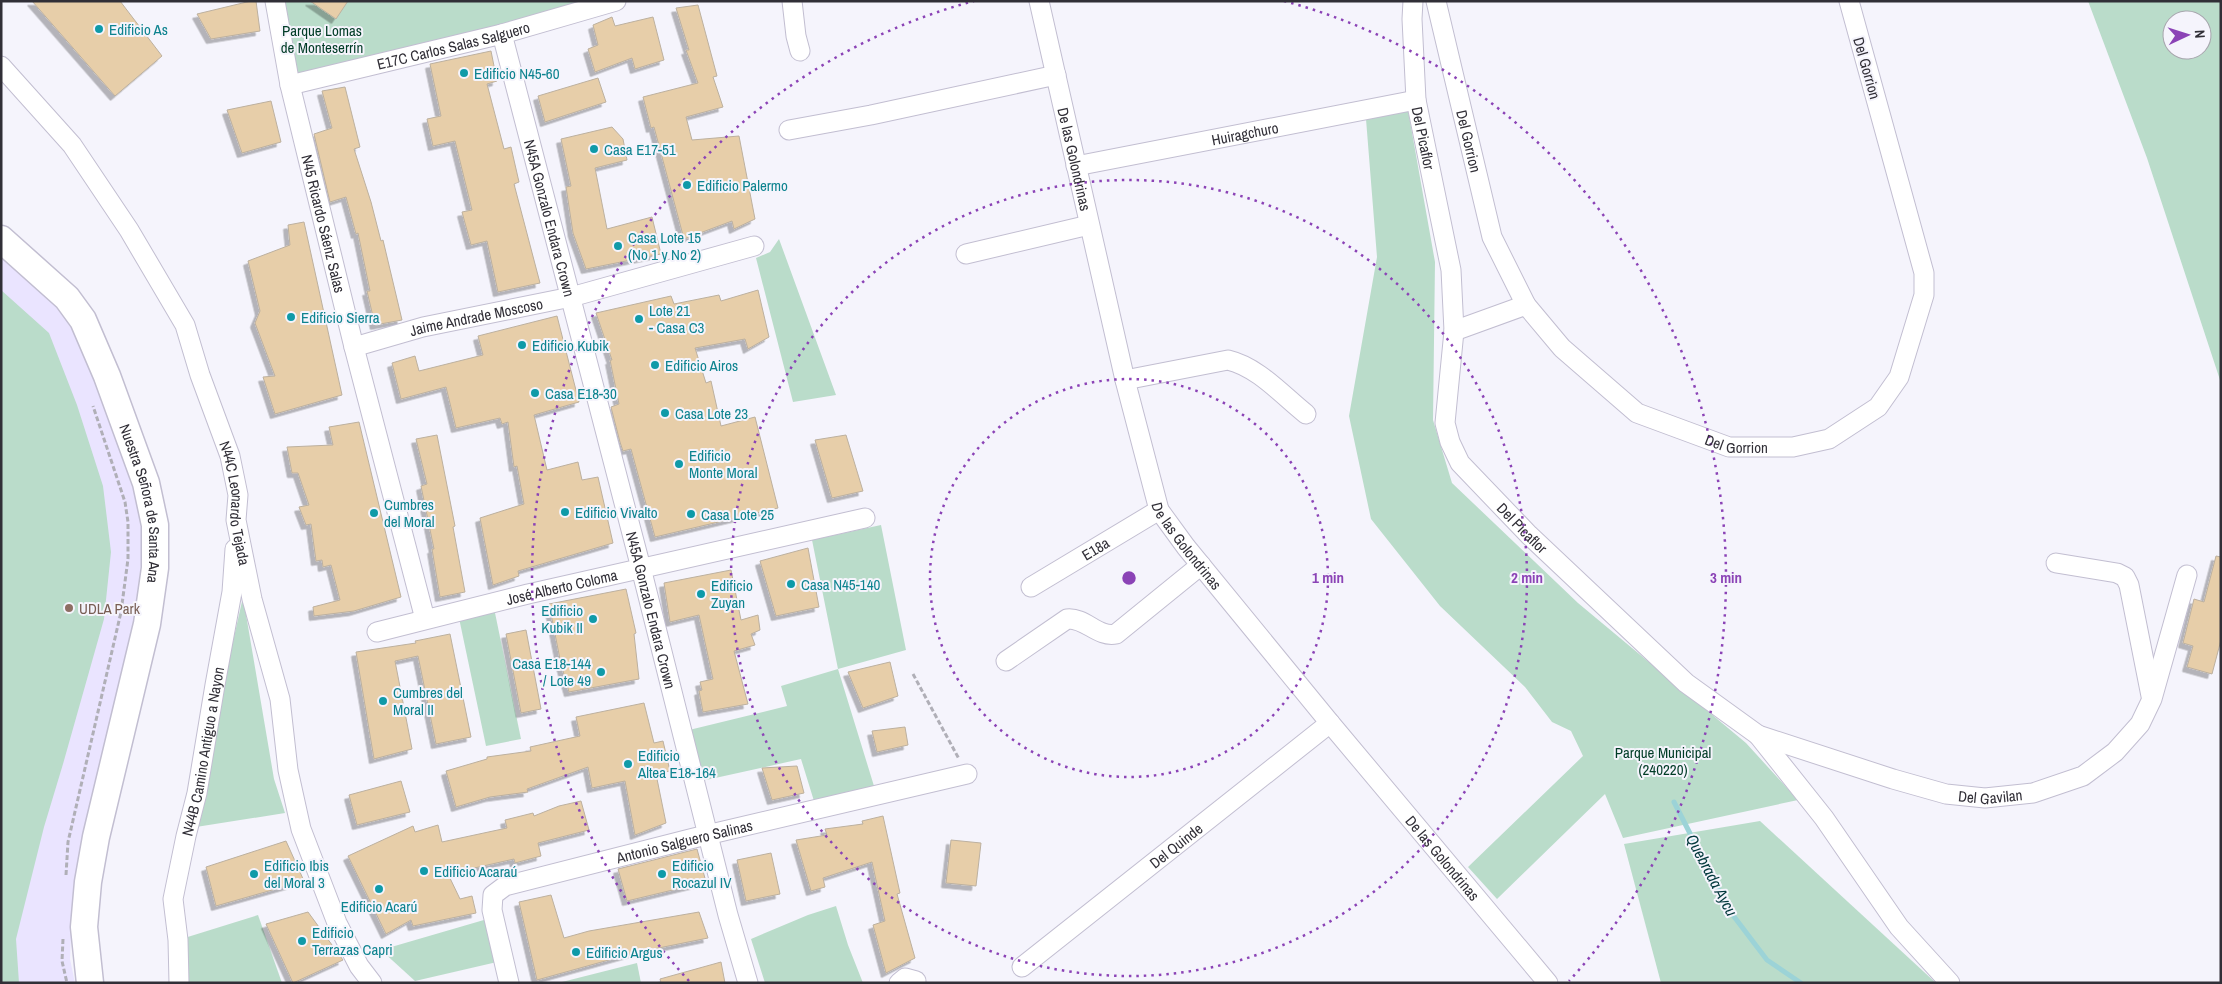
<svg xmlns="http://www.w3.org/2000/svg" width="2222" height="984" font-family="'Archivo Narrow',sans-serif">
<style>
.built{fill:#eae4ff}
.green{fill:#badcca;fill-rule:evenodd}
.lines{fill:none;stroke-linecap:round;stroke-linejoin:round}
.stream{stroke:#9cd3d7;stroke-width:5}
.building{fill:#e7cea9;stroke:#bcb09f;filter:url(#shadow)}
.street-casing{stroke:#c2bed1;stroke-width:21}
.secondary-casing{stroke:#c2bed1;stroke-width:29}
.path{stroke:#b0afb7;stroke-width:3;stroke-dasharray:5 2.5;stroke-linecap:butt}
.street{stroke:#fff;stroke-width:19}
.secondary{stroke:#fff;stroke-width:26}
.ring{fill:none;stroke:#8b43b6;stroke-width:2.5;stroke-dasharray:2.5 5}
.culture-dot{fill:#0f9aa8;stroke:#f5f4fc;stroke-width:2}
.education-dot{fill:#8d6e63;stroke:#f5f4fc;stroke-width:2}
.labels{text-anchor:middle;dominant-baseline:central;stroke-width:4;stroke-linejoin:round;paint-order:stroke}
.culture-label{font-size:15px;fill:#0d838f;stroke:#f5f4fc;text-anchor:start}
.park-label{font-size:15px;fill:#003c26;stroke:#f5f4fc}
.street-label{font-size:15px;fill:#312f37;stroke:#f5f4fc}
.education-label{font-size:15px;fill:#785e54;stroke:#f5f4fc;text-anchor:start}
.water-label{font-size:16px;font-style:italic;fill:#03393d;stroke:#f5f4fc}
.centre{fill:#8b43b6;stroke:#f5f4fc;stroke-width:2.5}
.ring-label{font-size:15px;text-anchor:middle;font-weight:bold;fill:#8b43b6;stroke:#f5f4fc;stroke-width:4;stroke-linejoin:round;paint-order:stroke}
</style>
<defs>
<filter id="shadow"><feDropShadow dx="-4.5" dy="4.5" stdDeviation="0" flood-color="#0004"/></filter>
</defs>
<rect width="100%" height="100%" fill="#f5f4fc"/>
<!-- built -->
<polygon class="built" points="1,251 59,307 73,329 93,373 114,433 139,508 141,528 141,564 134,617 84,835 72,911 70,959 75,983 1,983"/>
<!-- green -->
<g class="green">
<polygon points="279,1 587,1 290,85"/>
<path d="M2088,1H2221V383L2147,158ZM2172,20H2202V50H2172Z"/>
<polygon points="1408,110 1435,262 1433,420 1452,483 1578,603 1746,743 1798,800 1623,838 1605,794 1497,899 1468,867 1583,756 1571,731 1552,722 1525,687 1440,606 1371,519 1349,416 1377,257 1366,119"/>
<polygon points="779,239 836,395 793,402 756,258 770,252"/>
<polygon points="1,290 49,333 77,405 103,486 111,552 104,619 63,764 44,827 16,939 19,983 1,983"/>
<polygon points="881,525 906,650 838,669 874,786 814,801 801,759 697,782 685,731 787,706 781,686 838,669 812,540"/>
<polygon points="243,597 274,779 285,813 196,827 213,730"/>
<polygon points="494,608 521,739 486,746 459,618"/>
<polygon points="1760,821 1936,983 1661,983 1624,844"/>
<polygon points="836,906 848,945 863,983 765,983 751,939 808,915"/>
<polygon points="258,915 282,983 179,983 178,940"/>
<polygon points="501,915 510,959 415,981 381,950"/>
<polygon points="637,963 641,983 558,983"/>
</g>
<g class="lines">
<!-- stream -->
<polyline class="stream" points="1674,802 1729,910 1767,960 1801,983"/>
</g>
<!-- building -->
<g class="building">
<polygon points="32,1 120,1 162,56 115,96"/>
<polygon points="251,1 256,1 260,31 211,39 197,14"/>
<polygon points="310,1 348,1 336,19"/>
<polygon points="698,5 717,76 713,77 723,107 686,117 692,140 739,136 755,219 734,229 732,221 684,239 654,127 651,128 643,97 698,83 686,50 689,50 676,8"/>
<polygon points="612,17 615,26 653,17 664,60 635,69 632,58 595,72 588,49 598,45 593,25"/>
<polygon points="491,51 497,81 487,84 504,149 511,147 519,182 514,184 540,283 498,292 487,241 471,245 462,212 472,210 455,141 433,146 427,119 441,116 430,64"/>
<polygon points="598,78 606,102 545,122 538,96"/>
<polygon points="345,87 360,147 354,149 371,202 381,241 383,240 402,320 375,325 367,291 370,291 358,233 356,234 346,197 330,202 314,134 332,128 322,91"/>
<polygon points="271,101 281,142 242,153 227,110"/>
<polygon points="612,127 623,139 627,160 595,168 607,229 652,217 661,254 586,269 573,233 566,187 571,186 561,139"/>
<polygon points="304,222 342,395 275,414 263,377 275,376 255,323 260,311 248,261 290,245 288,225"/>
<polygon points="758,290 769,337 748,349 745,339 695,348 706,383 711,381 721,426 755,417 778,508 655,537 631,449 623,451 620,442 611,407 619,404 610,360 612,360 596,313 671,296 674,304 719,295 721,301"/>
<polygon points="557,316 579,402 534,415 547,470 578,462 582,480 598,477 613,543 518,571 519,576 493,585 480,518 524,504 517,466 514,467 508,422 502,424 500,418 456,428 446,387 401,399 392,363 415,356 419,371 483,355 478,336"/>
<polygon points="359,422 401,597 354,611 314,616 313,607 340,600 331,565 323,567 322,560 316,561 311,524 306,525 299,507 309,505 298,473 292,473 287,447 333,445 329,427"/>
<polygon points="437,435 455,526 453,527 465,592 440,597 432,549 434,549 421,486 427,484 416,439"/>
<polygon points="846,435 863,491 832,498 815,440"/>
<polygon points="808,548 819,607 776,616 760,561"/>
<polygon points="2216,556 2221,557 2221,640 2212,674 2187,667 2193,646 2183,643 2194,599 2204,602"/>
<polygon points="731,570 741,620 758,615 760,630 751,634 755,645 734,651 748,704 703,712 699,691 702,690 700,682 713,679 699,615 670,622 664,583"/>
<polygon points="626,589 636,633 634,634 639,679 569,692 561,664 549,604"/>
<polygon points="526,630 541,709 521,713 506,634"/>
<polygon points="450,634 471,737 436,744 418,656 395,661 412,749 374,759 356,652 416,643 415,641"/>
<polygon points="890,662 898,696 863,708 848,672"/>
<polygon points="644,703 654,743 663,741 670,771 656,774 666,823 635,835 625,781 592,788 588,767 527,789 528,792 490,797 456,807 446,771 487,759 487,757 531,751 530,747 580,736 576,717"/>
<polygon points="905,727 908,745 877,752 872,731"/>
<polygon points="797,766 804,793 772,800 762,768"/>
<polygon points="401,781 410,812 357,825 349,795"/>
<polygon points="581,801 589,830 538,843 541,856 515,863 514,859 448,874 460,899 472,896 476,913 413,926 411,920 386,934 348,856 413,826 415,832 438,825 442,842 507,828 505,820 533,813 534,816 559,806"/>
<polygon points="883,816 900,893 897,894 915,958 886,973 873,925 885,921 872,862 823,878 825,887 811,891 796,840 827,835 825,829 863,824 862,821"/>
<polygon points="951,840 981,843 976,886 946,883"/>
<polygon points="286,841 304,881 216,906 206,867"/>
<polygon points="697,849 706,882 627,901 618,869"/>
<polygon points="771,853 780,894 746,901 737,860"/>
<polygon points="551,895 564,938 589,931 699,912 708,938 634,953 537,980 519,902"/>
<polygon points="308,912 343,960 293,983 266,924"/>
<polygon points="721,962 725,983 661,983 660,979"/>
</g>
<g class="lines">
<defs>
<g id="street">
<path id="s1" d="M275,1L290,85L354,347L425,619"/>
<polyline points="792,1 796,36 800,51"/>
<path id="s2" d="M1039,1L1125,380L1159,510L1186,547L1330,723L1548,983"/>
<path id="s3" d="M1413,1L1412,19L1416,100L1451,270L1454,331L1445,423L1450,442L1460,463L1529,535L1686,683L1758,735L1893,779L1946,794L1985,798L2033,793L2083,776L2115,752L2140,724L2152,699L2187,575"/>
<path id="s4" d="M1436,1L1492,237L1526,305L1562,348L1637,413L1729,447H1793L1829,439L1878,407L1899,377L1924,295V273L1849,1"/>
<path id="s5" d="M502,34L641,568L728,915L748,983"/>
<path id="s6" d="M1,66L72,145L129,230L185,325L200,375L230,456L238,495L236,520L252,599L280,699L288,770L301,829L337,923L359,966L372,983"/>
<path id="s7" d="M290,85L502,34L616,1"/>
<polyline points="789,130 871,115 1056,75"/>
<path id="s8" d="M1076,166L1416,100"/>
<polyline points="966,254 1089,225"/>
<polyline points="1454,331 1526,305"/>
<path id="s9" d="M354,347L423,327L571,297L754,246"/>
<path d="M1125,380L1228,360C1258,367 1282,395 1306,414"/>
<polyline points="2056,563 2117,573 2125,577 2129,585 2151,696"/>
<path id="s10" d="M1031,587L1159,510"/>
<path id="s11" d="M377,632L528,594L865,518"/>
<path d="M1006,661L1067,619C1085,617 1098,638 1116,634L1201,565"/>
<polyline points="1758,735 1824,818 1899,927 1950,983"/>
<path id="s12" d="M1022,967L1330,723"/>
<path id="s13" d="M179,983L178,940L173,899L186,836L197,793L215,685L232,592L235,549"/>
<path id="s14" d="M509,983L492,910L493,895L505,886L694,838L967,774"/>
<polyline points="899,983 905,978 916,981"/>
</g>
<g id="secondary">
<path id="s15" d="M1,239L67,298L83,320L107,376L146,483L155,525V568L147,624L96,837L88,882L84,927L90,983"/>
</g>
</defs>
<!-- street casing -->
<use href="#street" class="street-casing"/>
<!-- secondary casing -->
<use href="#secondary" class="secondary-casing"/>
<!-- path -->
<g class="path">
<polyline points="913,674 959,759"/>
<polyline points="66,875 68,842 121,612 128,559 128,522 125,502 93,406"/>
<polyline points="63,939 62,961 67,983"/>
</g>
<!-- street -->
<use href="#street" class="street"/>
<!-- secondary -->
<use href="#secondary" class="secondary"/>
</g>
<!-- distance rings -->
<g class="ring">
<circle cx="1129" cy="578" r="199"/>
<circle cx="1129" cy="578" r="398"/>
<path d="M689 981A597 597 0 0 1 974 1M1284 1A597 597 0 0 1 1569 981"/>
</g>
<!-- markers -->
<g class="culture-dot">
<circle cx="99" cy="29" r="5"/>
<circle cx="464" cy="73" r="5"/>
<circle cx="594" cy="149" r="5"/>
<circle cx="687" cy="185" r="5"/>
<circle cx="618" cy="246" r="5"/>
<circle cx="291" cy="317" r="5"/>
<circle cx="639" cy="319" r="5"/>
<circle cx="522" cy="345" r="5"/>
<circle cx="655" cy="365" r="5"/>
<circle cx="535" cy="393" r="5"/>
<circle cx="665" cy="413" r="5"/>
<circle cx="679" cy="464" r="5"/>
<circle cx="565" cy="512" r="5"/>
<circle cx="374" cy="513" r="5"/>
<circle cx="691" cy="514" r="5"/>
<circle cx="791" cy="584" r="5"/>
<circle cx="701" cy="594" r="5"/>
<circle cx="593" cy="619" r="5"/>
<circle cx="601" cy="672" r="5"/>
<circle cx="383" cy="701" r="5"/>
<circle cx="628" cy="764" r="5"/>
<circle cx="424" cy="871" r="5"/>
<circle cx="254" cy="874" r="5"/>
<circle cx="662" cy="874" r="5"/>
<circle cx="379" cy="889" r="5"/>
<circle cx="302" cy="941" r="5"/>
<circle cx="576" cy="952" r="5"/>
</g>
<circle class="education-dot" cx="69" cy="608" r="5"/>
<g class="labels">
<!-- culture labels -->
<g class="culture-label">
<text x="109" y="29">Edificio As</text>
<text x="474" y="73">Edificio N45-60</text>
<text x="604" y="149">Casa E17-51</text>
<text x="697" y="185">Edificio Palermo</text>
<text x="628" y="237">Casa Lote 15<tspan x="628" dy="17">(No 1 y No 2)</tspan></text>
<text x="649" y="310">Lote 21<tspan x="649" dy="17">- Casa C3</tspan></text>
<text x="301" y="317">Edificio Sierra</text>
<text x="532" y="345">Edificio Kubik</text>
<text x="665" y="365">Edificio Airos</text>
<text x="545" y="393">Casa E18-30</text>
<text x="675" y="413">Casa Lote 23</text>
<text x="689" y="455">Edificio<tspan x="689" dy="17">Monte Moral</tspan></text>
<text x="384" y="504">Cumbres<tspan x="384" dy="17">del Moral</tspan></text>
<text x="575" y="512">Edificio Vivalto</text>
<text x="701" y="514">Casa Lote 25</text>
<text x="801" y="584">Casa N45-140</text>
<text x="711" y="585">Edificio<tspan x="711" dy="17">Zuyan</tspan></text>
<text x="583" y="610" text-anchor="end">Edificio<tspan x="583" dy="17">Kubik II</tspan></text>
<text x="591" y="663" text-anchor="end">Casa E18-144<tspan x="591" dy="17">/ Lote 49</tspan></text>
<text x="393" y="692">Cumbres del<tspan x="393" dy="17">Moral II</tspan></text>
<text x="638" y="755">Edificio<tspan x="638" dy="17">Altea E18-164</tspan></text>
<text x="264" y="865">Edificio Ibis<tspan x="264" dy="17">del Moral 3</tspan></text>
<text x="672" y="865">Edificio<tspan x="672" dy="17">Rocazul IV</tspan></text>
<text x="434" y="871">Edificio Acaraú</text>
<text x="379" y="906" text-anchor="middle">Edificio Acarú</text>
<text x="312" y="932">Edificio<tspan x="312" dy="17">Terrazas Capri</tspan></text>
<text x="586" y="952">Edificio Argus</text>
</g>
<!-- park labels -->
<g class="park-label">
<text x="322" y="30">Parque Lomas<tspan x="322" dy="17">de Monteserrín</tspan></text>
<text x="1663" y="752">Parque Municipal<tspan x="1663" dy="17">(240220)</tspan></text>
</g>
<!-- street labels -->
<g class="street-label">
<text stroke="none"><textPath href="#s7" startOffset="168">E17C Carlos Salas Salguero</textPath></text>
<text transform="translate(1867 68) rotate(74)">Del Gorrion</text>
<text stroke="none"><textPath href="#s8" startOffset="172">Huiragchuro</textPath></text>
<text stroke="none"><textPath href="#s3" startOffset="138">Del Picaflor</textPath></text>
<text stroke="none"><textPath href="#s4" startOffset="144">Del Gorrion</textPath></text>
<text stroke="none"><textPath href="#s2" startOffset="162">De las Golondrinas</textPath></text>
<text stroke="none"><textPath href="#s5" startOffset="190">N45A Gonzalo Endara Crown</textPath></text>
<text stroke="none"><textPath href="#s1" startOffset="228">N45 Ricardo Sáenz Salas</textPath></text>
<text stroke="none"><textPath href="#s9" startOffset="126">Jaime Andrade Moscoso</textPath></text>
<text stroke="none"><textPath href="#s4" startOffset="579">Del Gorrion</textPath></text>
<text stroke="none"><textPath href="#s6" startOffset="505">N44C Leonardo Tejada</textPath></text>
<text stroke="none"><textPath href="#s15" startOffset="310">Nuestra Señora de Santa Ana</textPath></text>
<text stroke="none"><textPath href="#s3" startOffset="559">Del Picaflor</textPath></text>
<text stroke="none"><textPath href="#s2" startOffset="568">De las Golondrinas</textPath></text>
<text stroke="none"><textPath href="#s10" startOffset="75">E18a</textPath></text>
<text stroke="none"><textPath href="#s11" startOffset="190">José Alberto Coloma</textPath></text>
<text stroke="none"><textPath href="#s5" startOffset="595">N45A Gonzalo Endara Crown</textPath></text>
<text stroke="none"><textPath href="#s13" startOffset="235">N44B Camino Antiguo a Nayon</textPath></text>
<text stroke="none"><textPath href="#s3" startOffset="1115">Del Gavilan</textPath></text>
<text stroke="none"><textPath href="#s14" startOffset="290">Antonio Salguero Salinas</textPath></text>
<text stroke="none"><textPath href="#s12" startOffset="196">Del Quinde</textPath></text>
<text stroke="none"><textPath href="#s2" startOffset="972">De las Golondrinas</textPath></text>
</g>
<!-- education labels -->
<g class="education-label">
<text x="79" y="608">UDLA Park</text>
</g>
<!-- water labels -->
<g class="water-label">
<text transform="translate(1712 875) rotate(62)">Quebrada Aycu</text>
</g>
</g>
<circle cx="1129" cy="578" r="8" class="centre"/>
<g class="ring-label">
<text x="1328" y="583">1 min</text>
<text x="1527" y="583">2 min</text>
<text x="1726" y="583">3 min</text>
</g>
<!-- border -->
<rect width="2222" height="984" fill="none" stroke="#312f37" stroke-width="5"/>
<!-- north arrow -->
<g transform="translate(2187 35) rotate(86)"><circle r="24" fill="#f5f4fc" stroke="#a7a5ad"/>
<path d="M0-4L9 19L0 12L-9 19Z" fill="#8b43b6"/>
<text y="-8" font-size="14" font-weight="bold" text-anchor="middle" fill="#312f37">N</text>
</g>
</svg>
